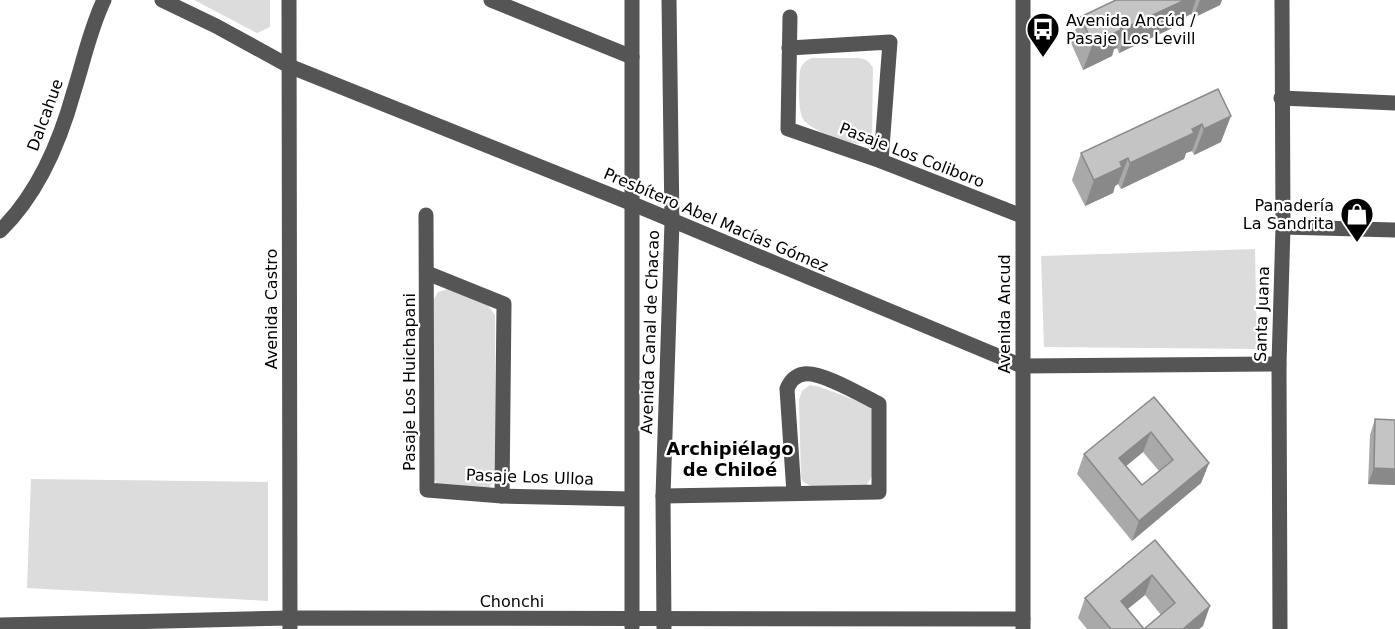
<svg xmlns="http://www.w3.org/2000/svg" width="1395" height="629" font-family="'DejaVu Sans',sans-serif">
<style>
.green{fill:#dcdcdc}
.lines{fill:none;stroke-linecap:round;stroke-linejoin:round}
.minor{stroke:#555;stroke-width:15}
.wall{fill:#a9a9a9;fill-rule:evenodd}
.shaded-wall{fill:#898989}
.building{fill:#c4c4c4;stroke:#898989;stroke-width:1.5;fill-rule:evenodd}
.labels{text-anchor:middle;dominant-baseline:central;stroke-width:4.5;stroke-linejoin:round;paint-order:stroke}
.poi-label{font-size:16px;fill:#000;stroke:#fff;text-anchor:start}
.street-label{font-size:16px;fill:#000;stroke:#fff}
.neighbourhood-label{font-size:18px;font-weight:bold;fill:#000;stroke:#fff}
</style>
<rect width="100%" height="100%" fill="#fff"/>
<!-- green -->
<g class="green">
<polygon points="194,0 270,0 270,27 257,33"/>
<path d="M812,58H858C866,59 869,61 873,68L872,137L867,143C856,148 809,130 803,119C798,111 798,75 801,67C804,62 807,60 812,58Z"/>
<polygon points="1255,249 1257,349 1044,347 1041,256"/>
<polygon points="448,289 487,304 495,315 496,478 488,489 438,486 434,478 434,299 438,292"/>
<polygon points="810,385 820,387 866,404 872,410 872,476 866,486 813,487 803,482 801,477 799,400 802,391"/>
<polygon points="31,479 268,482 268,601 27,588"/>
</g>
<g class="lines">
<!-- minor -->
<g class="minor">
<polyline points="162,0 216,26 289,66 633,204 1022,366 1279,364"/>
<polyline points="289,0 290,629"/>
<polyline points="491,0 632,57"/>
<polyline points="1023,0 1023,629"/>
<polyline points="790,17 788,129 881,161 1022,216"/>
<polyline points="789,48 890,42 881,161"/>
<polyline points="1281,98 1395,103"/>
<polyline points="426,215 427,490 502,496 631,499"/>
<polyline points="1283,227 1395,230"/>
<path d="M0,231C38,194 60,142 74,91C84,60 90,29 104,0"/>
<polyline points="427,273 504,304 502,496"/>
<path d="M663,496L879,492V404C863,396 821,371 804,374C796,375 790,381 787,389L794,493"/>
<polyline points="0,625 290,618 1023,619"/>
<polyline points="632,627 632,0"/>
<polyline points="664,629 663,496 672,222 669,0"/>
<polyline points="1280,629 1279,364 1283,227 1282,0"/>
</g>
</g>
<!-- wall -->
<g class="wall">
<polygon points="1116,0 1222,0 1220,5 1193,18 1191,14 1185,17 1183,23 1119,53 1117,48 1114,49 1112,56 1083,70 1071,43 1080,17"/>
<polygon points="1218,89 1221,142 1194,155 1192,151 1186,153 1184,159 1121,189 1118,184 1115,186 1113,193 1085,206 1072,180 1081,153"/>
<path d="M1154,397L1209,463L1201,483L1132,541L1077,474L1084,454ZM1143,452L1159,471L1142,485L1126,466Z"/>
<polygon points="1375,419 1395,420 1395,485 1368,484 1370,435"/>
<path d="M1155,540L1203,626L1199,629H1087L1078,618L1085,598ZM1145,595L1161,615L1144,629L1127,609Z"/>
</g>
<!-- shaded-wall -->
<g class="shaded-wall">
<polygon points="1185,0 1196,0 1191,14 1185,17 1183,23 1119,53 1129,26"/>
<polygon points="1200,0 1222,0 1220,5 1193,18"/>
<polygon points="1127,21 1117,48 1114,49 1112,56 1083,70 1093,43 1119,25"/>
<polygon points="1231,116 1221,142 1194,155 1204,129"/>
<polygon points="1202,124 1192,151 1186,153 1184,159 1121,189 1130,163"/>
<polygon points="1128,158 1118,184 1115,186 1113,193 1085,206 1094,180 1120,162"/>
<polygon points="1151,432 1143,452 1112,478 1119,458"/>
<polygon points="1209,463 1201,483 1132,541 1139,521"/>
<polygon points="1374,468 1395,469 1395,485 1368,484"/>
<polygon points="1152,575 1145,595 1113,621 1121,601"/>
<polygon points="1210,606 1203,626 1199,629 1183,629"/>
</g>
<!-- building -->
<g class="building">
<polygon points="1116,0 1185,0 1129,26 1127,21 1119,25 1121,30 1093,43 1080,17"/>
<polygon points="1218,89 1231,116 1204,129 1202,124 1192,129 1194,133 1130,163 1128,158 1120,162 1122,167 1094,180 1081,153"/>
<path d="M1154,397L1209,463L1139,521L1084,454ZM1151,432L1173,460L1142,485L1119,458Z"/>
<polygon points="1375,419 1395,420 1395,469 1374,468"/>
<path d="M1155,540L1210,606L1183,629H1111L1085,598ZM1152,575L1175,603L1144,629L1121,601Z"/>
</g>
<!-- icons -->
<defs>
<symbol id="bus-pin" viewBox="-11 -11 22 30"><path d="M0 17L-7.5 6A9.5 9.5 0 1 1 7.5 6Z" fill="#000" stroke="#fff"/><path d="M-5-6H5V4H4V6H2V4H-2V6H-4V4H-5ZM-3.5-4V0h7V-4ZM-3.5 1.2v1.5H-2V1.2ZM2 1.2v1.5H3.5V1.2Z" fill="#fff"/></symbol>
<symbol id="shop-pin" viewBox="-11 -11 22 30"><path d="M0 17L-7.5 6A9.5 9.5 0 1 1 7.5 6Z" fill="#000" stroke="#fff"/><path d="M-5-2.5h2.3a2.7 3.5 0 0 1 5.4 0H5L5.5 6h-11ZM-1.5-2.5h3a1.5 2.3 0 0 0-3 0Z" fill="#fff"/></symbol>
</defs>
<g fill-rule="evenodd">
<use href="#bus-pin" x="1024" y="10" width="38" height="52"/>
<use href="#shop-pin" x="1338" y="195" width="38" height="52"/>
</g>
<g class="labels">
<!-- poi labels -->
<g class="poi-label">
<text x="1066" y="20">Avenida Ancúd /<tspan x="1066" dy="18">Pasaje Los Levill</tspan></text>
<text x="1334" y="205" text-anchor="end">Panadería<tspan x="1334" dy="18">La Sandrita</tspan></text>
</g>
<!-- street labels -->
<g class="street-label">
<text transform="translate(45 115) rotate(-70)">Dalcahue</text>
<text transform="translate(912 155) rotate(21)">Pasaje Los Coliboro</text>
<text transform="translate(716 220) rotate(23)">Presbítero Abel Macías Gómez</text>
<text transform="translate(271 309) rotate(-90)">Avenida Castro</text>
<text transform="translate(1004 314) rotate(-90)">Avenida Ancud</text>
<text transform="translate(1262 314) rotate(-88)">Santa Juana</text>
<text transform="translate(650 332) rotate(-88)">Avenida Canal de Chacao</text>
<text transform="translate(409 382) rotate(-90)">Pasaje Los Huichapani</text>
<text transform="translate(530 477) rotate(2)">Pasaje Los Ulloa</text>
<text x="512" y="601">Chonchi</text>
</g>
<!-- neighbourhood labels -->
<g class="neighbourhood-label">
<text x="730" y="448">Archipiélago<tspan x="730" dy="21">de Chiloé</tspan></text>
</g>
</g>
</svg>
